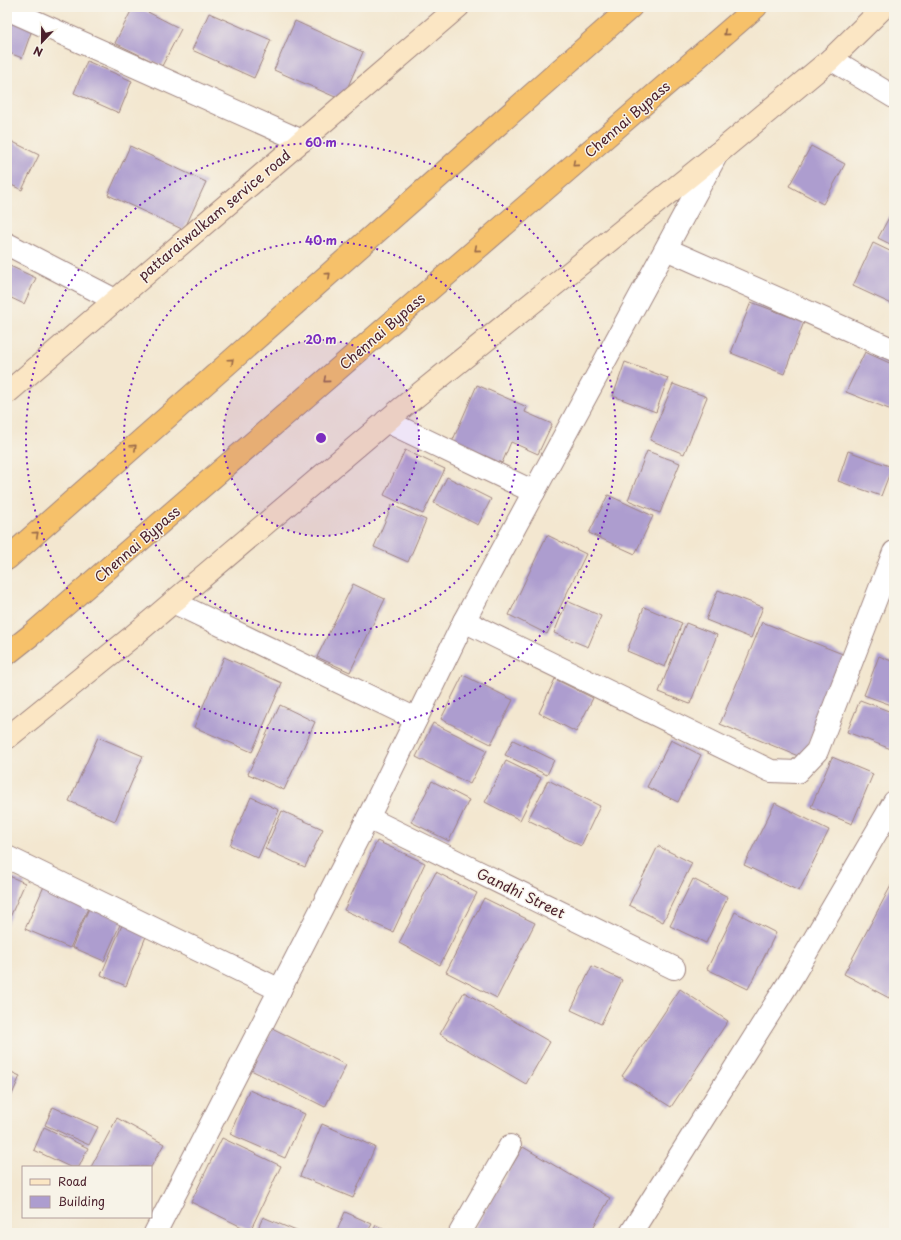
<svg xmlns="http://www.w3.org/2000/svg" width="901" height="1240" font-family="'Playpen Sans',sans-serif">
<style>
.building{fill:#ad9dcf}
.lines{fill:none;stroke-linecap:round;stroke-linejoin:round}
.street-casing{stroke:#9e837e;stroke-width:24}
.secondary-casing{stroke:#9e837e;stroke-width:24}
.highway-casing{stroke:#9e837e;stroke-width:24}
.street{stroke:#fff;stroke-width:22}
.secondary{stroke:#fbe6c4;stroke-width:22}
.highway{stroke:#f6c16b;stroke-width:22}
.oneway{stroke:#976848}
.ring{fill:none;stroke:#7b2cbf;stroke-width:2;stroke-dasharray:2 4}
.labels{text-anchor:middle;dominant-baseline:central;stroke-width:3;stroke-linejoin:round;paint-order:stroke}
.street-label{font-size:14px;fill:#4a1f2b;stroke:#f7f3e8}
.centre{fill:#7b2cbf;stroke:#f7f3e8;stroke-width:2}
.ring-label{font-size:12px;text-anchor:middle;font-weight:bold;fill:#7b2cbf;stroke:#f7f3e8;stroke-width:3;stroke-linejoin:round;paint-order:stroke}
</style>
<rect width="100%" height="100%" fill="#f7f3e8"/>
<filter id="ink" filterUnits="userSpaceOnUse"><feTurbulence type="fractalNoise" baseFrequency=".025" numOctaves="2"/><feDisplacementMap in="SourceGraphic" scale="8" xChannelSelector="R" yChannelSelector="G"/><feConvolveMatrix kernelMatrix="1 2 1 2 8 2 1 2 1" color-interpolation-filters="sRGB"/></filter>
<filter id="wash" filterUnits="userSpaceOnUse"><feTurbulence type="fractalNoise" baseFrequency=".012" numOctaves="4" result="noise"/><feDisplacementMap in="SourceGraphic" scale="16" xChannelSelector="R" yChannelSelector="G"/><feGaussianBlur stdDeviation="0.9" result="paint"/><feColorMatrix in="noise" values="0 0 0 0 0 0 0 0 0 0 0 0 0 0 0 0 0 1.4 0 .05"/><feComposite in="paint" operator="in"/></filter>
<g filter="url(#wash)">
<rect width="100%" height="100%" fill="#f3e7d0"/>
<g id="blocks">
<!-- building -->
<g class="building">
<polygon points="133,7 138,7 181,29 162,66 115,43"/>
<polygon points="209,13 271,40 254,78 192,50"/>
<polygon points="7,17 33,27 22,58 7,52"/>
<polygon points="295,21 363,52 342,100 274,70"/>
<polygon points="87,61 132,81 119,113 74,93"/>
<polygon points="7,139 39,155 22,190 7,183"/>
<polygon points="130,146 206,182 184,230 108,195"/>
<polygon points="811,146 845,164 823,204 789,186"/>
<polygon points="894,208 894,246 878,238"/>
<polygon points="873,243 894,253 894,305 853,286"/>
<polygon points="10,266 36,278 24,304 7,296 7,273"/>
<polygon points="751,302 804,322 784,374 731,353"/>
<polygon points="865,352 894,365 894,411 846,392"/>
<polygon points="625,362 668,378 656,412 613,396"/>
<polygon points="673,384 707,397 684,454 650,440"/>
<polygon points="477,385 527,407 525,412 552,424 538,454 511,442 502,463 452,442"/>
<polygon points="405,450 445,469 423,514 384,495"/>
<polygon points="647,451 680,463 660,513 628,500"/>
<polygon points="848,451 892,467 881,496 838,481"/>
<polygon points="447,477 491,499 478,525 434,503"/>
<polygon points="608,495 653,516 635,554 589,533"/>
<polygon points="392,505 426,520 408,562 374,547"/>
<polygon points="547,535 586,554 547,634 509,615"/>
<polygon points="353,584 385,599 350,672 317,657"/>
<polygon points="718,590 763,607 751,638 706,620"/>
<polygon points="567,601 601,616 588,647 554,633"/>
<polygon points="644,607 682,623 665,667 627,651"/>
<polygon points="762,622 845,655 803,758 720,724"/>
<polygon points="686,623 717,635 690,704 659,692"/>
<polygon points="879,656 894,662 894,706 864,695"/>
<polygon points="224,657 282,683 252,752 194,727"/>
<polygon points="463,675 513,700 491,744 441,719"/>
<polygon points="555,679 593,698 576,732 539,713"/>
<polygon points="860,700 894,713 894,740 891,749 847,732"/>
<polygon points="280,705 315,722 284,790 248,774"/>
<polygon points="433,723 487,750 470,784 416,757"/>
<polygon points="98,737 143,756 115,821 69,801"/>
<polygon points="513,740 554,760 547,775 505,755"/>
<polygon points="671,740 701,755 678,802 647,787"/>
<polygon points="832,757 873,774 852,824 811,807"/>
<polygon points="506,761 541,778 520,820 485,802"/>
<polygon points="548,780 600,806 581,846 528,820"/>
<polygon points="432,781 469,800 449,841 411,822"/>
<polygon points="251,797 279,810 258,858 230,845"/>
<polygon points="775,803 829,830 799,891 744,865"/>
<polygon points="282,811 323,829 305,867 265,849"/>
<polygon points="377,841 425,863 393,932 344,910"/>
<polygon points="658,846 692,863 663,922 629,905"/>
<polygon points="436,872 477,893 440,965 399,943"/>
<polygon points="7,875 25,883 7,924"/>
<polygon points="693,879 728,897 706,943 670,926"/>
<polygon points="894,880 894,989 889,998 844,974"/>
<polygon points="45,884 90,904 70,948 25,929"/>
<polygon points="484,898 535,923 497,998 446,972"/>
<polygon points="90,906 122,920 104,961 72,947"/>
<polygon points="735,912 776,933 748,989 707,969"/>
<polygon points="125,918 149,929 126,986 101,975"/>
<polygon points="592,966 622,980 601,1024 571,1010"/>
<polygon points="680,989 728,1021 671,1107 622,1076"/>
<polygon points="464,992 550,1042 526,1084 440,1034"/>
<polygon points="272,1028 346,1065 325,1107 251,1070"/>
<polygon points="7,1070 20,1076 11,1097 7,1095"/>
<polygon points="249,1090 305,1114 285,1158 230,1134"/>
<polygon points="53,1107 98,1127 89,1145 45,1125"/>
<polygon points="117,1118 164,1144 151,1167 91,1167"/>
<polygon points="322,1124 375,1147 353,1198 300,1176"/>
<polygon points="44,1127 88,1148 79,1167 70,1167 34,1150"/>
<polygon points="222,1138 281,1166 250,1231 191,1202"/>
<polygon points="523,1147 610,1198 590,1233 472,1233"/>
<polygon points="345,1212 372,1224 367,1233 336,1233"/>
<polygon points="263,1217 301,1233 256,1233"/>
<polygon points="376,1225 392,1233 372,1233"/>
</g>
</g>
</g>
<g filter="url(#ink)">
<use href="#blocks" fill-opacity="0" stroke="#9e837e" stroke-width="1"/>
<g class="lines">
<defs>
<g id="street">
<polyline points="7,9 302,141"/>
<polyline points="831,59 894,97"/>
<polyline points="7,244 115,300"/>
<polyline points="666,249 894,350"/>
<polyline points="386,421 534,492"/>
<polyline points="173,602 416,719"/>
<polyline points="464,621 771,771 797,772 817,751 894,552"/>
<polyline points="368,818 674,968"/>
<polyline points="7,857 280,990"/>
<polyline points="155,1233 368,818 464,621 717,154"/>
<polyline points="460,1233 510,1146"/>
<polyline points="631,1233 791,979 894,802"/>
</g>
<g id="secondary">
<polyline points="7,393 458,7"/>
<polyline points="7,738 133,636 403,407 717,154 831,59 884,7"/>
</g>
<g id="highway">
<polyline points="7,559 631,7"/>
<polyline points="7,654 31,635 756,7"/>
</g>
</defs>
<!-- street casing -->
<use href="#street" class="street-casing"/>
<!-- secondary casing -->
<use href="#secondary" class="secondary-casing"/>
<!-- highway casing -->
<use href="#highway" class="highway-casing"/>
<!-- street -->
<use href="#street" class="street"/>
<!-- secondary -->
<use href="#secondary" class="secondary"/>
<!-- highway -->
<use href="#highway" class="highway"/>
</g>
<!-- one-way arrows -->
<defs><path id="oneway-chevron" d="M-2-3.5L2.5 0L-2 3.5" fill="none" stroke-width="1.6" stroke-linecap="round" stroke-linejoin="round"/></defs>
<g class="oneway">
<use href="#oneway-chevron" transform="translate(726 33) rotate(139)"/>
<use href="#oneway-chevron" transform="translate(575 164) rotate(139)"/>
<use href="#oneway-chevron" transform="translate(477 249) rotate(139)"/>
<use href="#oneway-chevron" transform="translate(328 275) rotate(-42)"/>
<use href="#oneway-chevron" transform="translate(231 361) rotate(-42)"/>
<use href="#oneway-chevron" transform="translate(326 380) rotate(139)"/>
<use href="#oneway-chevron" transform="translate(134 447) rotate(-42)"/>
<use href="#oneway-chevron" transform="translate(36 534) rotate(-42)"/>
</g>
</g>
<!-- distance rings -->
<circle cx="321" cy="438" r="98" fill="#7b2cbf" fill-opacity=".12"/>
<g class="ring">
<circle cx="321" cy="438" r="98"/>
<circle cx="321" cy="438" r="197"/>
<circle cx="321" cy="438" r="295"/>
</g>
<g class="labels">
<!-- street labels -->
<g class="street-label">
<text transform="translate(627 119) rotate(-41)">Chennai Bypass</text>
<text transform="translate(214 215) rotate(-40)">pattaraiwalkam service road</text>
<text transform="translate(382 331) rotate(-41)">Chennai Bypass</text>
<text transform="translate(137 544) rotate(-41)">Chennai Bypass</text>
<text transform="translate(521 893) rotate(26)">Gandhi Street</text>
</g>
</g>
<circle cx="321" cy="438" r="6" class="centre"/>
<g class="ring-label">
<text x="321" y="147">60 m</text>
<text x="321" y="245">40 m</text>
<text x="321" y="344">20 m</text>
</g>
<!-- margin -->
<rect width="901" height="1240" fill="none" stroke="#f7f3e8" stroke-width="24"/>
<!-- legend -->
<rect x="22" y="1166" width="130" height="52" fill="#f7f3e8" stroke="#b29e9c"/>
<rect x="30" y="1179" width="20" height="6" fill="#fbe6c4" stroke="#b29e9c"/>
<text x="58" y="1186" font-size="12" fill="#4a1f2b">Road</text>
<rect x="30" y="1196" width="20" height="12" fill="#ad9dcf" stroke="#b29e9c"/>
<text x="58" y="1206" font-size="12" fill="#4a1f2b">Building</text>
<!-- north arrow -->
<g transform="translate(42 42) rotate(202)" stroke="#f7f3e8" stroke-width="3" paint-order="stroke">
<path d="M0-3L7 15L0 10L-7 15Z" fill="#4a1f2b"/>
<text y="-6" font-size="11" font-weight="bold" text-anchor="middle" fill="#4a1f2b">N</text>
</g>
</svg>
